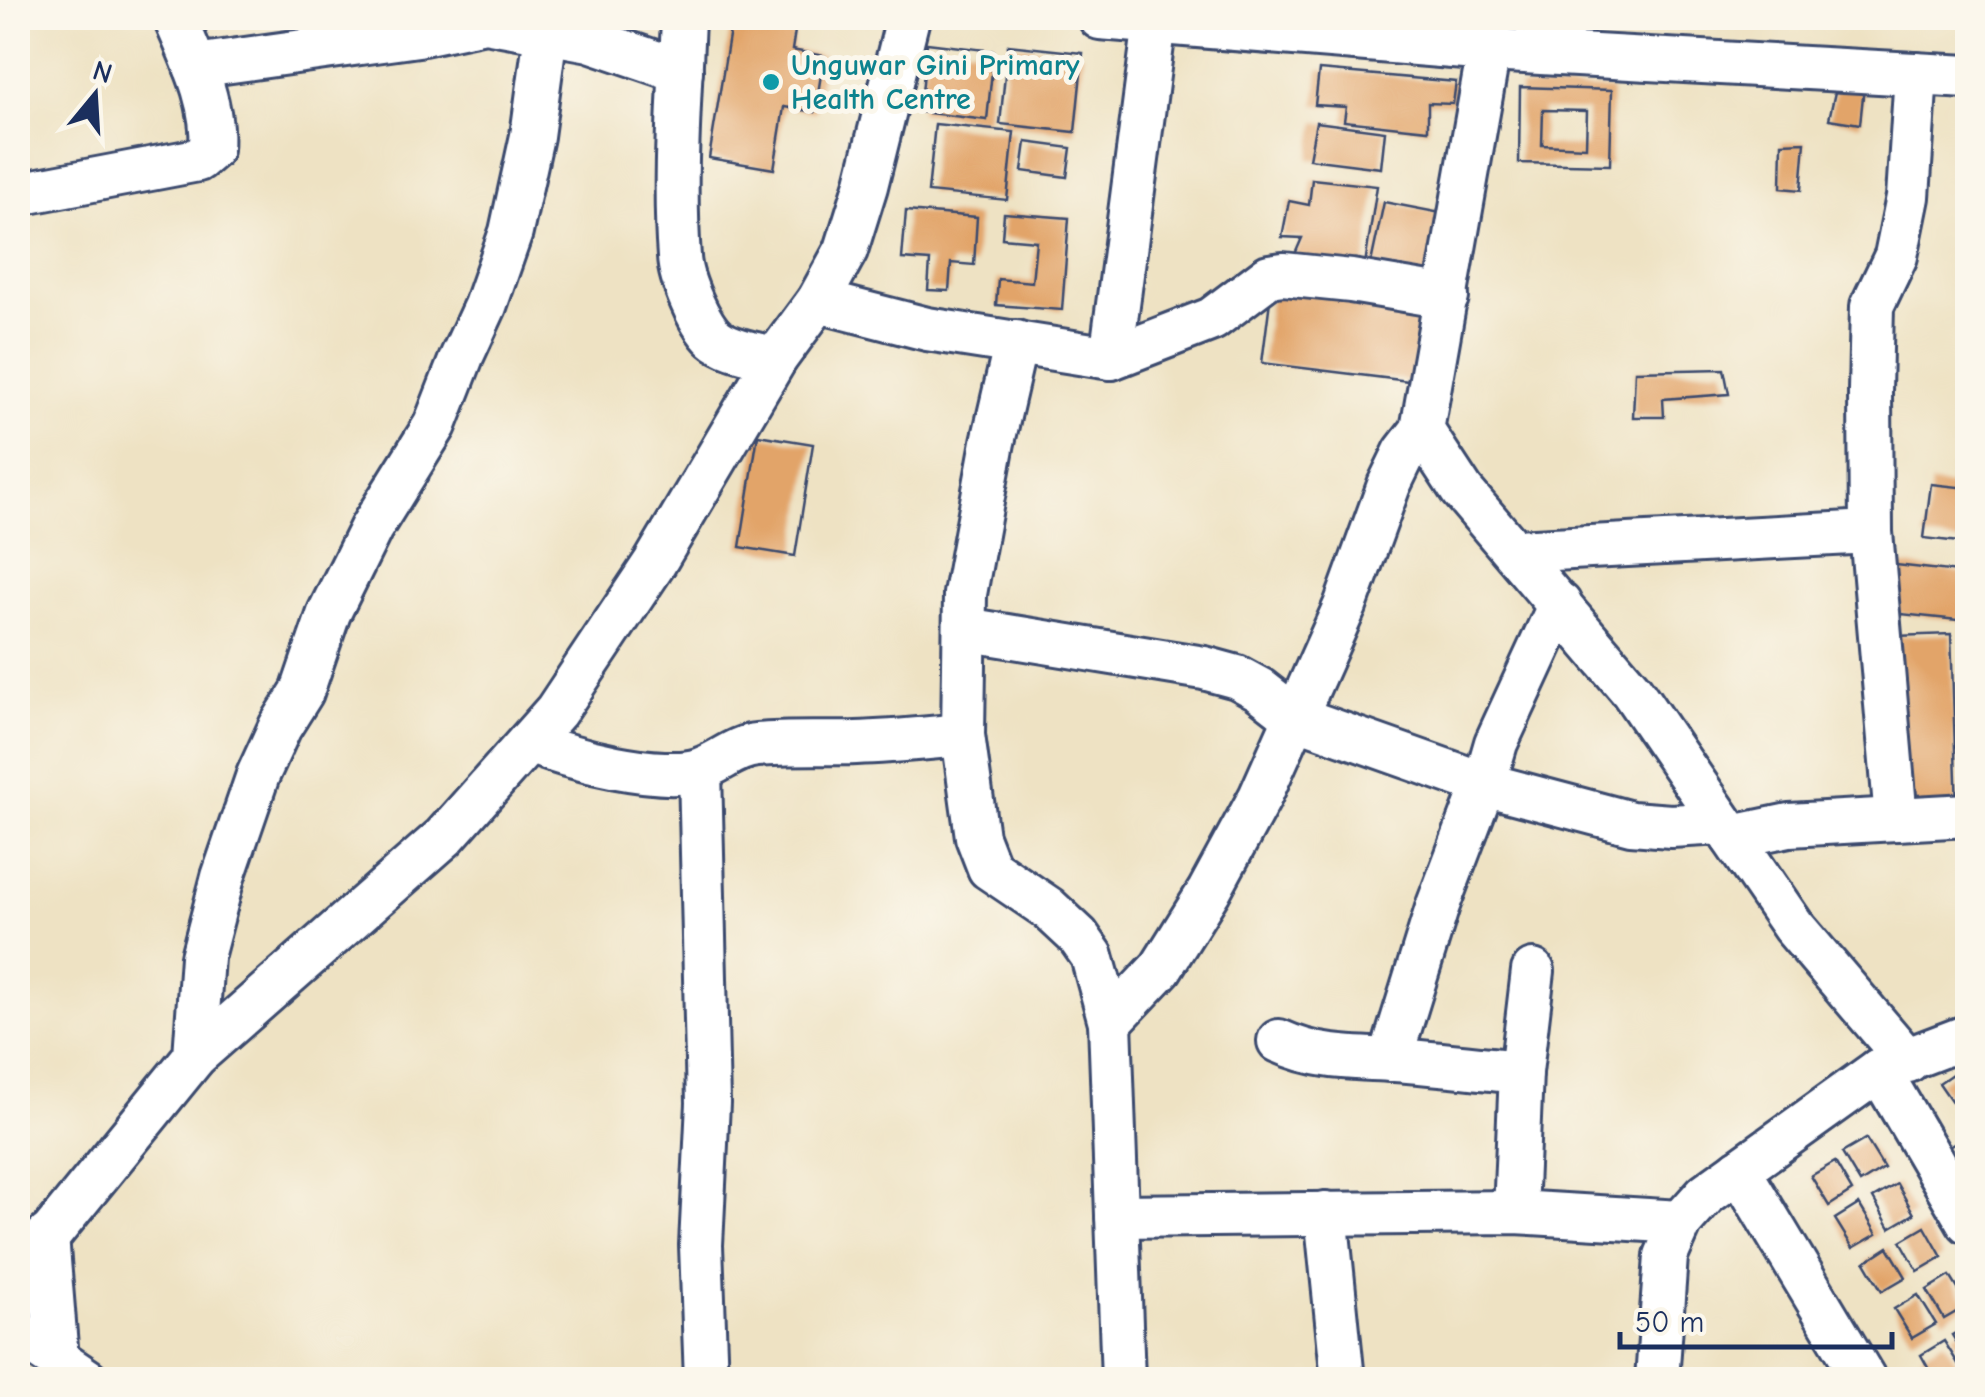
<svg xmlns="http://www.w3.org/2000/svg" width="1985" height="1397" font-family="'Comic Neue',sans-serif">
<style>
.building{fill:#e2a469;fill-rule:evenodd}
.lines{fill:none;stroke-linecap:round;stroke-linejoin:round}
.street-casing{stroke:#3b4a6d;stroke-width:48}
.street{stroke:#fff;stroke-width:42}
.culture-dot{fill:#0f9aa8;stroke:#fbf7ec;stroke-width:4}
.labels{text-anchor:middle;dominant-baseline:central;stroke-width:10;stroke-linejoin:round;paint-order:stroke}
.culture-label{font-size:30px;font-weight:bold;fill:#0d838f;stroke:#fbf7ec;text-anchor:start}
</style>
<rect width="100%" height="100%" fill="#fbf7ec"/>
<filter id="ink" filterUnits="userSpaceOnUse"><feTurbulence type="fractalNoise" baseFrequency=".01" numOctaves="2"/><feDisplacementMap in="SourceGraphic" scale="20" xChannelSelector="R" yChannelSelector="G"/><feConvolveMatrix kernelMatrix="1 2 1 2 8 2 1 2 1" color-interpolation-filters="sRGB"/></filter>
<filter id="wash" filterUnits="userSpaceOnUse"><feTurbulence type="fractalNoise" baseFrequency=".0048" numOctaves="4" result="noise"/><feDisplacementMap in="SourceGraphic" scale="40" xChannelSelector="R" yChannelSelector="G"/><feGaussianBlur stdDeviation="2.25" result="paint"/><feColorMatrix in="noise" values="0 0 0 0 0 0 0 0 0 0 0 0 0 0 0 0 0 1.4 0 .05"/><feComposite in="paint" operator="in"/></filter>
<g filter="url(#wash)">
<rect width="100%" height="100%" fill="#eee2c3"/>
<g id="blocks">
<!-- building -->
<g class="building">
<polygon points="732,18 797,18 792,50 824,56 815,112 784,107 774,169 709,158"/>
<polygon points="927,43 994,51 987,120 920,112"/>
<polygon points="1008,45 1083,53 1075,132 1000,124"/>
<polygon points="1319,70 1456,82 1453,104 1428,103 1428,130 1344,121 1346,107 1315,105"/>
<polygon points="1837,83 1864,87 1860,124 1829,119"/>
<path d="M1520,87L1612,90L1610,165L1519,163ZM1543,110L1587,111L1586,147L1542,145Z"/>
<polygon points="1316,122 1385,131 1381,168 1309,159"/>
<polygon points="935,124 1014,132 1007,200 928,192"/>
<polygon points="1026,142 1071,148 1067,177 1022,171"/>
<polygon points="1805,142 1801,190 1781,188 1782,143"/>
<polygon points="1312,179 1377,186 1364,271 1292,261 1302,238 1282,237 1289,201 1309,205"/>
<polygon points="1384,202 1441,213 1445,286 1371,263"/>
<polygon points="906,211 977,217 974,265 951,263 949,291 928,290 930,261 902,259"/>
<polygon points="1004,213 1069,218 1062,310 996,305 998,279 1032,282 1036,241 1002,238"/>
<polygon points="1273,277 1428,297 1417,382 1262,363"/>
<polygon points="1724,369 1729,394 1663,399 1664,417 1633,417 1635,371"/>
<polygon points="758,435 813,444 795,556 740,547"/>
<polygon points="1931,484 1968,488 1968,543 1924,538"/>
<polygon points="1896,565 1968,573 1968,621 1891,613"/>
<polygon points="1951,634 1957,809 1900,810 1895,636"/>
<polygon points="1961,1068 1968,1077 1968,1125 1939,1083"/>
<polygon points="1968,1134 1968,1173 1949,1146"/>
<polygon points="1866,1139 1884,1168 1860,1183 1842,1153"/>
<polygon points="1835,1162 1852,1191 1829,1206 1811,1176"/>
<polygon points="1897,1184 1914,1214 1890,1228 1873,1198"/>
<polygon points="1859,1204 1877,1234 1853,1248 1835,1219"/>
<polygon points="1925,1227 1942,1257 1918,1271 1901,1241"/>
<polygon points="1888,1247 1906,1277 1882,1291 1865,1262"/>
<polygon points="1950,1276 1968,1305 1944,1319 1927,1290"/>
<polygon points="1918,1295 1936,1324 1912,1338 1894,1309"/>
<polygon points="1968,1326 1968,1361 1952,1335"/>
<polygon points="1944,1341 1962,1370 1947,1380 1935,1380 1921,1355"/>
</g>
</g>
</g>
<g filter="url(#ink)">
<use href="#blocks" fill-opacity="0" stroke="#3b4a6d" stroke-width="2.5"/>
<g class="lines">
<defs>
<g id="street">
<path d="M683,18C680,97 673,178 679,257C680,278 700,328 717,340C733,351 757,354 776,358"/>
<polyline points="1100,18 1489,50 1968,77"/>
<polyline points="195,66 418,35 485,21 590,40 681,71"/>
<path d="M18,194L198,160L211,149C215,104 192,58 175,18"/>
<polyline points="818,301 927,329 1111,358 1212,319 1269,276 1283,274 1351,281 1447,297"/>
<polyline points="1016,342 993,442 965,594 963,735 977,837 989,868 1048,908 1078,936 1092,956 1110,1022 1123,1380"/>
<polyline points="1111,358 1155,22"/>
<polyline points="1422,430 1462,491 1632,691 1793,926 1908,1061"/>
<polyline points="1516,551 1871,532"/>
<polyline points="965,629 1204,668 1237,677 1259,689 1295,717 1484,784 1631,823 1671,826 1722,823"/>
<path d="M530,742C565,758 665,783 701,769C721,762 735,747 757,745C790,742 823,744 856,743C892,742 928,738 963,735"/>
<polyline points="700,770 708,1103 701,1245 706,1380"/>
<polyline points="1896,819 1871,532 1870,391 1872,306 1896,256 1908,197 1916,74"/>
<polyline points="1732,837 1789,825 1968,815"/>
<polyline points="1110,1022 1161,968 1209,891 1260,797 1345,606 1389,485 1405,452 1422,430 1489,50 1487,18"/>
<path d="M1279,1041C1318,1059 1353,1058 1395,1060C1437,1063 1479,1068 1521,1072"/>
<polyline points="195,1056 202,957 223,877 258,775 280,727 302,692 329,613 371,528 435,425 462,356 485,306 511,232 532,136 548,18"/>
<polyline points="1390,1060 1438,905 1484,784 1496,743 1560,604"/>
<polyline points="1879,1070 1968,1222"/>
<polyline points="1739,1170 1865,1380"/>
<polyline points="1515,1212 1521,1072 1533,971"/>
<polyline points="1326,1213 1343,1380"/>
<polyline points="1117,1216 1515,1212 1681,1222"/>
<polyline points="47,1236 57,1359"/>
<polyline points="18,1274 195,1056 444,837 556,711 654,564 776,358 818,301 846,250 866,186 908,18"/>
<polyline points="18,1333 87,1380"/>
<polyline points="1657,1380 1666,1256 1681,1222 1706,1194 1879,1070 1968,1036"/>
</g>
</defs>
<!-- street casing -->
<use href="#street" class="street-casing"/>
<!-- street -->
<use href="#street" class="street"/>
</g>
</g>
<!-- markers -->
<circle class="culture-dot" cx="771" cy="82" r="10"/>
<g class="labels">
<!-- culture labels -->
<g class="culture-label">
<text x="791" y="65">Unguwar Gini Primary<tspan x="791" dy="34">Health Centre</tspan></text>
</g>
</g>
<!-- margin -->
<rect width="1985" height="1397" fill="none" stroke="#fbf7ec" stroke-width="60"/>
<!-- north arrow -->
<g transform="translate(95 95) rotate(18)" stroke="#fbf7ec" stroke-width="8" paint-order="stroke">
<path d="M0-8L18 38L0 25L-18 38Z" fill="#1b2f5e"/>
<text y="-15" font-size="28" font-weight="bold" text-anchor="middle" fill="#1b2f5e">N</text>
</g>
<!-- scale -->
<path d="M1620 1332v15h272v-15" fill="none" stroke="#1b2f5e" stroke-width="5"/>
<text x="1635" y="1332" font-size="30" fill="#1b2f5e" stroke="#fbf7ec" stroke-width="8" paint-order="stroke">50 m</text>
</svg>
